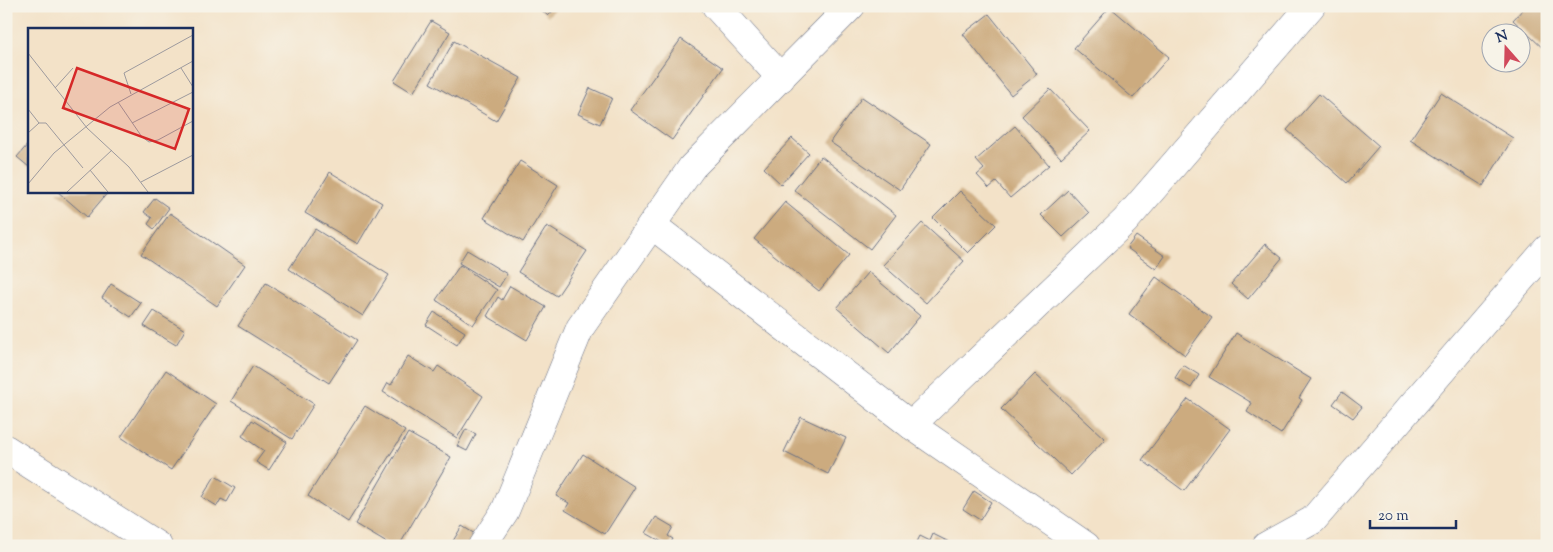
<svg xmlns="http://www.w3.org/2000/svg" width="1553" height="552" font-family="'Sorts Mill Goudy',serif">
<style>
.building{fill:#ccab7f}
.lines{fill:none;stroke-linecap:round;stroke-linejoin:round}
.minor-casing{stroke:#676e83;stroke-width:29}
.major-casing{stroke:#676e83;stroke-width:29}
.minor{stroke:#fff;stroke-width:28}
.major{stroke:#fff;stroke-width:28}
.inset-road{fill:none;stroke:#9d9a9e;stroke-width:1}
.view{fill:#d62828;fill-opacity:0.15;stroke:#d62828;stroke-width:2.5}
.inset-edge{fill:none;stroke:#1b2f5e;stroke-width:2.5}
</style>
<rect width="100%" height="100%" fill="#f7f3e8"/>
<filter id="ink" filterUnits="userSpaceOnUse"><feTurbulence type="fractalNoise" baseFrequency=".02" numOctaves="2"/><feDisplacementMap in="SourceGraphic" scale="10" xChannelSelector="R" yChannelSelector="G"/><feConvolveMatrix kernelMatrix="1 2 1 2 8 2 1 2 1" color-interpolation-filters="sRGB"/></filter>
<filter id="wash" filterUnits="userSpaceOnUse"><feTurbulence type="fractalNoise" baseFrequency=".0096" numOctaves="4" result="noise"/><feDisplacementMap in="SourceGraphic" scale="20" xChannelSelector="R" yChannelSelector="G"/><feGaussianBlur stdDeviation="1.12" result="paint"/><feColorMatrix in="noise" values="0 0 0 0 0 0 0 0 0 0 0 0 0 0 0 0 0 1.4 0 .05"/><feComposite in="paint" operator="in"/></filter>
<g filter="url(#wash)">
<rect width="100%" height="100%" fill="#f3e2c8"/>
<g id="blocks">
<!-- building -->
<g class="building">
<polygon points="537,6 558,6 548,16"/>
<polygon points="1526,6 1547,6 1547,52 1513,20"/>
<polygon points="1110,7 1169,57 1133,98 1074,48"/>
<polygon points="989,14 1037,74 1011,95 963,34"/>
<polygon points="431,21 450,32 413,93 394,81"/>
<polygon points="681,39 723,68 672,140 630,110"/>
<polygon points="454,41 521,78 496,121 430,83"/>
<polygon points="590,88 612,98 600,124 578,114"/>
<polygon points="1050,89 1090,131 1061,158 1022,116"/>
<polygon points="1441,93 1513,138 1483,186 1410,140"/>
<polygon points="1319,94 1379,146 1347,183 1287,130"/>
<polygon points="862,97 931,144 900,190 830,142"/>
<polygon points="1015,126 1049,165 1010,198 996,182 989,188 977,175 984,169 976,160"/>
<polygon points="792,138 809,153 781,184 764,168"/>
<polygon points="29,143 29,167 17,157"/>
<polygon points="821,156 896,215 870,249 794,190"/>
<polygon points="520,161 558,185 523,242 484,218"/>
<polygon points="330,172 382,203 358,244 305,213"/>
<polygon points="1068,190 1089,213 1063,237 1041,215"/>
<polygon points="57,191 109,191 87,217"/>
<polygon points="960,191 996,225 968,253 933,218"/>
<polygon points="155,198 169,208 154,229 148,224 152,218 144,212"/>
<polygon points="785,202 849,255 819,291 754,239"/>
<polygon points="170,213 245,265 217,306 141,254"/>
<polygon points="922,223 964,261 926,303 883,265"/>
<polygon points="547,226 587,251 557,296 518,272"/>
<polygon points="315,229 389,275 363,316 289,269"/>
<polygon points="1136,236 1165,256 1156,269 1127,248"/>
<polygon points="1265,244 1282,258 1248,299 1231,284"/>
<polygon points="467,250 507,274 499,287 459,263"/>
<polygon points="460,265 497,290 473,325 436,300"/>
<polygon points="868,272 920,316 889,353 837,308"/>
<polygon points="1156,277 1212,317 1185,355 1129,314"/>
<polygon points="266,283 357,340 329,383 238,326"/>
<polygon points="111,284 141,303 131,317 102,298"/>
<polygon points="510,286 546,307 527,340 487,316 498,297 502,300"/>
<polygon points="154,311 185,330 176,345 144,326"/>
<polygon points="434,312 465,332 457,345 426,325"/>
<polygon points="1236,333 1311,379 1299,398 1302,400 1281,434 1247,412 1252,403 1209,377"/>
<polygon points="408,356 434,372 438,366 483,396 457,438 383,392 388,383 391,385"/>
<polygon points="1183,365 1199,375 1191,388 1175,378"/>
<polygon points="253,366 314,404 292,439 231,401"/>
<polygon points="166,370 216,404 171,470 121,437"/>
<polygon points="1035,374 1105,439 1071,475 1001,409"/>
<polygon points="1342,392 1362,407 1353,418 1333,404"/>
<polygon points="1188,399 1230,429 1184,491 1142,460"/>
<polygon points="365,406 405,431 348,522 308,496"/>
<polygon points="801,417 846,438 828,474 784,452"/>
<polygon points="252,420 287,442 269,470 256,462 264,451 242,436"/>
<polygon points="466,429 476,434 467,451 457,446"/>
<polygon points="408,433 451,457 399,546 392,546 355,524"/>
<polygon points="583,454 635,487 605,534 565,510 569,503 556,496"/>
<polygon points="215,476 235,488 227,502 221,499 217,506 202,497"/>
<polygon points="974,491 991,502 980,520 963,509"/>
<polygon points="656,517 673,527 668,536 673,539 669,546 646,533"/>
<polygon points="462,526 480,537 474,546 450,546"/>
<polygon points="933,534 957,546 915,546 920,536 930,541"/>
</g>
</g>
</g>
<g filter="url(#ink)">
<use href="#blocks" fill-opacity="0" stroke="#676e83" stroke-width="1"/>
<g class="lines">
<defs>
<g id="minor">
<polyline points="716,6 781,78"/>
<polyline points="652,225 911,425 1086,546"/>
<polyline points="911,425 1125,221 1311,6"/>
<polyline points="482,546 505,511 580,328 692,167 851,6"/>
<polyline points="1266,546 1313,520 1547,249"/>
</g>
<polyline id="major" points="6,449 158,546"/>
</defs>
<!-- minor casing -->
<use href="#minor" class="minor-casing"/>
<!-- major casing -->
<use href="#major" class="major-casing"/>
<!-- minor -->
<use href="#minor" class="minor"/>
<!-- major -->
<use href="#major" class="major"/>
</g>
</g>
<!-- overview -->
<g transform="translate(28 28)">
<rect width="165" height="165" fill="#f3e2c8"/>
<path class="inset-road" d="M0,25L59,100L101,139L120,164M153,40L165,59M27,60L45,40M103,66L96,45L165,7M90,74L114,109L121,114L130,112L165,93M0,81L11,95M104,95L165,64M0,105L11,95H18L55,140M62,142L80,164M113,154L165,127M0,156L26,125L82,79L165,33M39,164L84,122"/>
<path class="view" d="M49,40L161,81L147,121L35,80Z"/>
<rect width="165" height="165" class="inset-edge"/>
</g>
<!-- margin -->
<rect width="1553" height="552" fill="none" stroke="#f7f3e8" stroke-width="25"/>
<!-- north arrow -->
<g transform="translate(1506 48) rotate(340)"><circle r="24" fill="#f7f3e8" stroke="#9fa5b1"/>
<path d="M0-4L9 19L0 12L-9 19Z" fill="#d1495b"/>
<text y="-8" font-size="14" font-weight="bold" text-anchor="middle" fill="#1b2f5e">N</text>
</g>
<!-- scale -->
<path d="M1370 520v8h86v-8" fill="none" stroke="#1b2f5e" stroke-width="2.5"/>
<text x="1378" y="520" font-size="15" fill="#1b2f5e" stroke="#f7f3e8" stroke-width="4" paint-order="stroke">20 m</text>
</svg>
